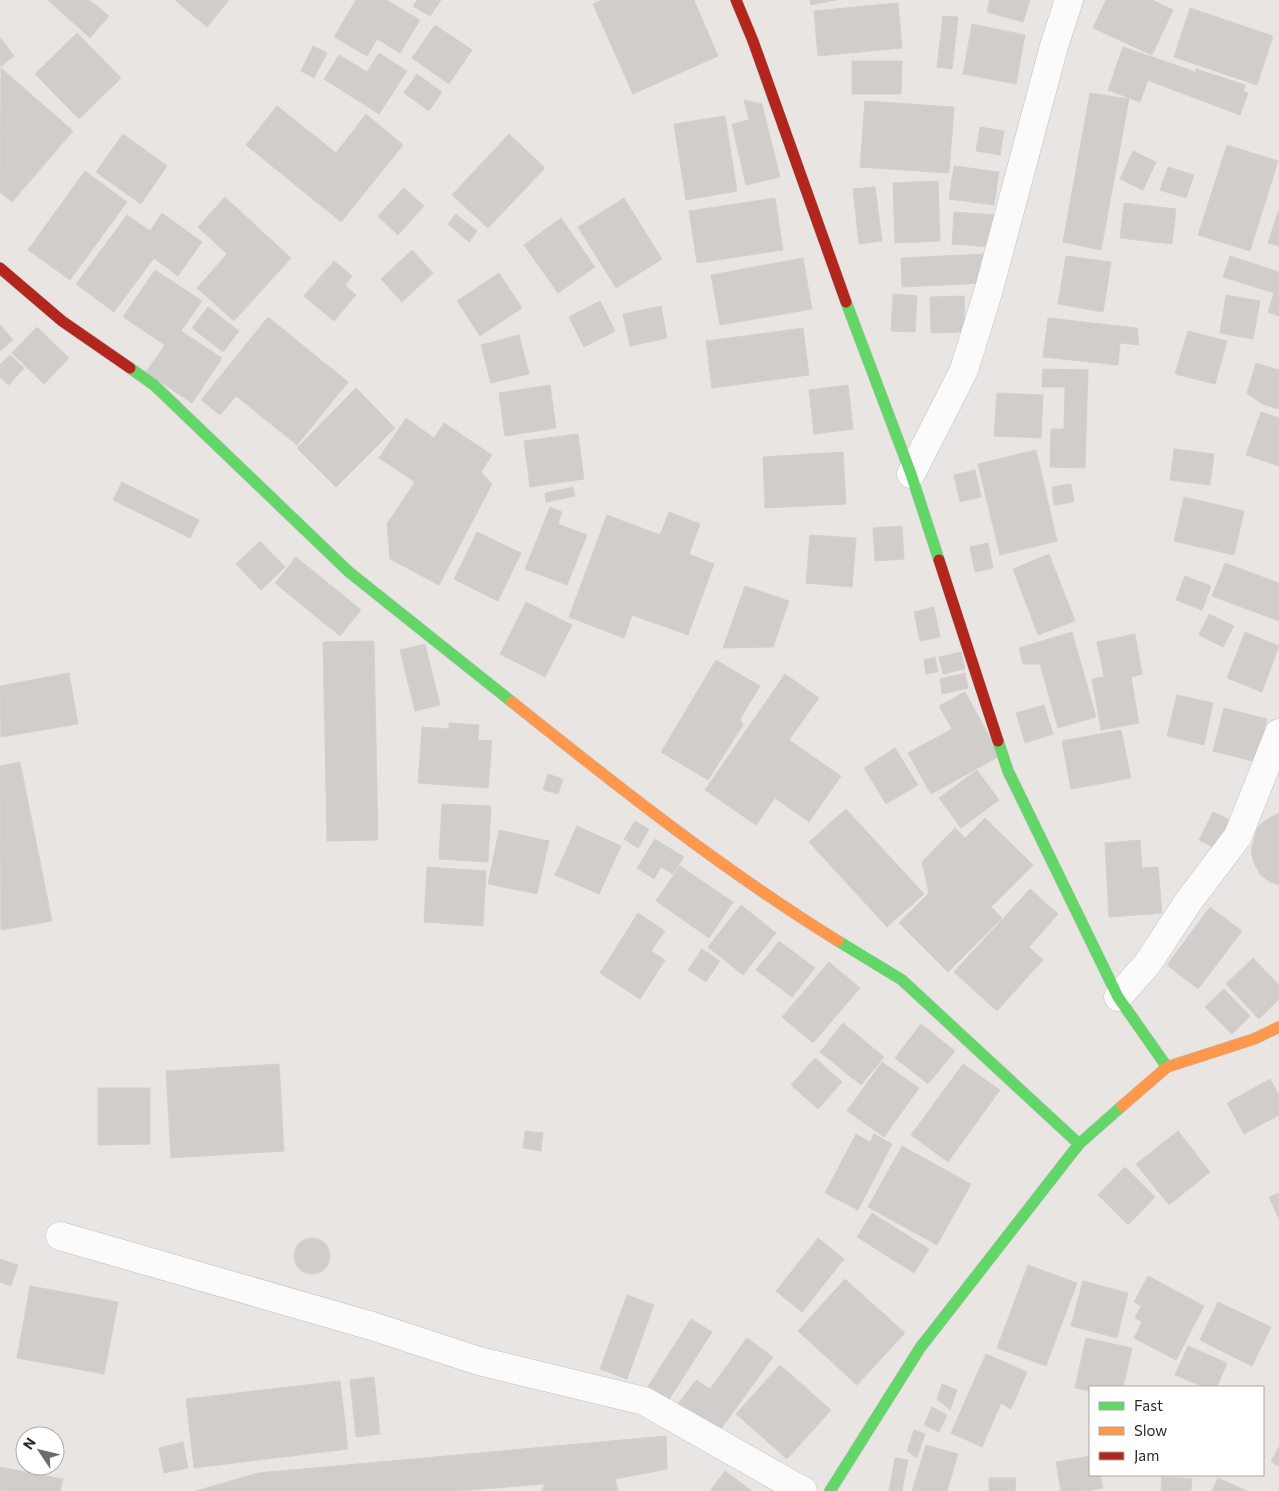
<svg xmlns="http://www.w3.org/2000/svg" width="1279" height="1491" font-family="Commissioner,sans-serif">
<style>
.building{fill:#d0cdcb;stroke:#d3d1ce}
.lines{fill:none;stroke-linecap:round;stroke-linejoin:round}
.street-casing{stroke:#c1c0c0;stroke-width:29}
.fast-casing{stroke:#c1c0c0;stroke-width:12}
.slow-casing{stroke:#c1c0c0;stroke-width:12}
.jam-casing{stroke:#c1c0c0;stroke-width:12}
.street{stroke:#fcfbfb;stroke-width:28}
.fast{stroke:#63d668;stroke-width:11}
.slow{stroke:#ff974d;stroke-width:11}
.jam{stroke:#b3261e;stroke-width:11}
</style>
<rect width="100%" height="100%" fill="#e8e5e2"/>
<!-- building -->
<g class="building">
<polygon points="48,0 89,0 109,16 90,38"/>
<polygon points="175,0 229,0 207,27"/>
<polygon points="356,0 386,0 420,20 400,53 377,39 367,56 334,37"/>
<polygon points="417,0 441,0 430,16 413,6"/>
<polygon points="602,0 694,0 718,56 633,94 593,4"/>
<polygon points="810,0 836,0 811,5"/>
<polygon points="990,0 1030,0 1023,22 987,12"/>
<polygon points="1106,0 1152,0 1173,10 1152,55 1093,28"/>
<polygon points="898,3 902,48 818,56 814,11"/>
<polygon points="1190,8 1273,36 1257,85 1174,57"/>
<polygon points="1194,11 1269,42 1251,82 1177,51"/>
<polygon points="943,16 958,17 952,69 937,67"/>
<polygon points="972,24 1025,35 1016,84 963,74"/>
<polygon points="435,25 472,50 449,84 412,58"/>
<polygon points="77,33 121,78 79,119 35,74"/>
<polygon points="0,37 14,56 0,67"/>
<polygon points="313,46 327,53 314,78 301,71"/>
<polygon points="1123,47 1193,71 1185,93 1148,80 1140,102 1108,90"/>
<polygon points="379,53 407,71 379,114 324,79 339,55 367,72"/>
<polygon points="1156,59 1248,93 1240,115 1147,80"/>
<polygon points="852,61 902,61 901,94 852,94"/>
<polygon points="1,68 73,131 12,202 0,192"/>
<polygon points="1196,69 1245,85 1238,110 1188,94"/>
<polygon points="417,74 442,92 429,111 404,93"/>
<polygon points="1090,93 1129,99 1101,250 1063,242"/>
<polygon points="744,100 762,104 780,177 746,185 732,124 749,120"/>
<polygon points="865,101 954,107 949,173 860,167"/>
<polygon points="277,106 336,153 366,114 403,145 341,222 246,145"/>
<polygon points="725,116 737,191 686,200 674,124"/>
<polygon points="980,127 1004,131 1000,155 976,151"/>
<polygon points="123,134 167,166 141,204 96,172"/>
<polygon points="509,134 545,168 488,228 452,195"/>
<polygon points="1227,145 1278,161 1250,251 1198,235"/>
<polygon points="1133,151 1156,162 1143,190 1120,179"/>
<polygon points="954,166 999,172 994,205 949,199"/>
<polygon points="1168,167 1194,175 1186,198 1160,190"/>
<polygon points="85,171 127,202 70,280 28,250"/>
<polygon points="938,181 940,241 895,243 893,183"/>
<polygon points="875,187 882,241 859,244 853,189"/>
<polygon points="404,188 424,206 398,235 378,216"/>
<polygon points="225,197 291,258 234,321 197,288 227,254 198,227"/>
<polygon points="624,198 662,259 616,288 578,227"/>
<polygon points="775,198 783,250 697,263 689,211"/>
<polygon points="1124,203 1176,209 1172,244 1120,238"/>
<polygon points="1279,209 1279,246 1268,243"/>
<polygon points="954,212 994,215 991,247 952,244"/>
<polygon points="162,213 202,242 178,276 154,258 114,312 76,284 127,215 150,231"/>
<polygon points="456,214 477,231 469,242 448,224"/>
<polygon points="561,218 595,267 558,293 524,245"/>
<polygon points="412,250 433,273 402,302 381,279"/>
<polygon points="984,254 985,283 902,287 901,258"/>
<polygon points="1066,256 1111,262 1103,312 1058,304"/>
<polygon points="1230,256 1279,272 1279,316 1268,312 1274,293 1223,277"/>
<polygon points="803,258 812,309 720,325 711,275"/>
<polygon points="334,261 352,276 345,285 356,295 334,321 304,296"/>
<polygon points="155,270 202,301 181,331 222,358 192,403 146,372 165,345 123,317"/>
<polygon points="499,273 522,308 480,336 457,301"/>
<polygon points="893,294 917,296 915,332 891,331"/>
<polygon points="1226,295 1260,301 1253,339 1220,333"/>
<polygon points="964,296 965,332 931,333 930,297"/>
<polygon points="600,301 615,331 584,347 569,317"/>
<polygon points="661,306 667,338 630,346 623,314"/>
<polygon points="208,307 239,331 223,352 192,328"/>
<polygon points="268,317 348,382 297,445 236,396 220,415 201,400"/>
<polygon points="1048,318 1137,328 1139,345 1120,343 1118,365 1043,357"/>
<polygon points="0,325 13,340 0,351"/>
<polygon points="37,327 69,358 44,384 12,353"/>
<polygon points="803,328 809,375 712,388 706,341"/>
<polygon points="1188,331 1227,341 1215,384 1175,374"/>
<polygon points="519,335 529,374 491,383 481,345"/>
<polygon points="10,355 24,368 9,385 0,377 0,365"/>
<polygon points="1256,363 1279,370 1279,409 1262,404 1247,393"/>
<polygon points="1043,369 1088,370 1085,468 1050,467 1051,429 1064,429 1065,387 1042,387"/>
<polygon points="550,385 556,428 505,436 499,393"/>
<polygon points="848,385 853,429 814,434 809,390"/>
<polygon points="356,388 395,428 336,487 297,448"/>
<polygon points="997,393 1043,395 1041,438 994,436"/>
<polygon points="1261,412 1279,418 1279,466 1246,455"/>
<polygon points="406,418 434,438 444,423 492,455 481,472 492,484 439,585 390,559 387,524 415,482 379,458"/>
<polygon points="578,434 584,479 530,487 524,441"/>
<polygon points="1174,449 1214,454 1210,485 1170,480"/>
<polygon points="1036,450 1057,541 1000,555 978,464"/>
<polygon points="843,452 846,504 765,508 763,457"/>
<polygon points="975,470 981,497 960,502 954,475"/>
<polygon points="122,482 199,520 190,538 113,500"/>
<polygon points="1071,484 1074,502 1054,505 1052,487"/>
<polygon points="573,487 575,496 546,502 545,493"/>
<polygon points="1184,497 1244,511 1234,555 1174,541"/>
<polygon points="550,507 562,512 558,524 587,535 567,585 525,569"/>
<polygon points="669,512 700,524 689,554 714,564 688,635 632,615 624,638 569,617 607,515 660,535"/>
<polygon points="902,526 904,559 875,561 873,528"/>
<polygon points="477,532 521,553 498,601 454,579"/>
<polygon points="810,535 856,538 852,587 806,583"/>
<polygon points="260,541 285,567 261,590 236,564"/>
<polygon points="988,543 993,568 975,572 970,547"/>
<polygon points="1049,554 1075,621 1038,635 1013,569"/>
<polygon points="296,557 361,610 340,636 275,583"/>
<polygon points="1225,563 1279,583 1279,621 1212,596"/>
<polygon points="1185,576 1211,586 1202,610 1176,600"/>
<polygon points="745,586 789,601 773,647 723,648"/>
<polygon points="526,602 572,625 545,677 500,654"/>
<polygon points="934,607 940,637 920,641 914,612"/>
<polygon points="1209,614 1234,626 1223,647 1199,635"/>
<polygon points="1072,632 1096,717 1058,728 1040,664 1023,664 1019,648"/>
<polygon points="1245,632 1279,646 1262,692 1227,678"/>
<polygon points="1135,634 1142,674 1131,677 1139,723 1101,730 1092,679 1104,677 1097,642"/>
<polygon points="374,641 378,840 327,841 323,642"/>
<polygon points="425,644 440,705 415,711 400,650"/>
<polygon points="961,652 965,669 943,674 939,657"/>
<polygon points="935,657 938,672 926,674 924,660"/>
<polygon points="716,660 760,686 740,719 743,725 708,780 661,752"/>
<polygon points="69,673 78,724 1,737 0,686"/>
<polygon points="965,673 968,688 942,694 940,679"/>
<polygon points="785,674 819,698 789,740 841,776 809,822 775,798 756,825 705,790"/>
<polygon points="965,692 1000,756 931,794 908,753 952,729 939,706"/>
<polygon points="1177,695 1213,703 1204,745 1167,736"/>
<polygon points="1044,705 1053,734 1025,743 1016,713"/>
<polygon points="1224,708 1267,719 1256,762 1213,751"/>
<polygon points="449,723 479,725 478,740 492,741 488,788 418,783 422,727 449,729"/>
<polygon points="1121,730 1131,778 1071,789 1062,741"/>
<polygon points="895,748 918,785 886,804 864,768"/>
<polygon points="20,762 52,921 1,930 0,766"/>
<polygon points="977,770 999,800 961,828 939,798"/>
<polygon points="548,774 563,779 558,794 543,790"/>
<polygon points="442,804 491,806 488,862 439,859"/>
<polygon points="846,809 924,894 887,927 809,842"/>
<polygon points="1213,812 1232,821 1219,850 1199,840"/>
<polygon points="1279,813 1279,885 1270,882 1260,874 1254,863 1251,851 1257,828 1266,820"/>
<polygon points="985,818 1033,865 991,907 1002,918 948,972 899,923 929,893 922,862 955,828 965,838"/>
<polygon points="635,821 649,829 638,848 624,839"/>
<polygon points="577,826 621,846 599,894 555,875"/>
<polygon points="499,830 549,841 537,894 488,884"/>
<polygon points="655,839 684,857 673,874 661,867 654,879 637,868"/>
<polygon points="1140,840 1142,868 1158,867 1162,913 1109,917 1105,843"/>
<polygon points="680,866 733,902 709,938 656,901"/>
<polygon points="427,867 486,871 483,926 424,922"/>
<polygon points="1030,889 1058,914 1029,947 1043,960 997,1011 954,972"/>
<polygon points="741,905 776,933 743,975 708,947"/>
<polygon points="1210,907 1242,931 1198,989 1167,965"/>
<polygon points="638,913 665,931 651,951 665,960 640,999 600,973"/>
<polygon points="779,941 815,968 792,997 756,970"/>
<polygon points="702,949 720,961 706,982 688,970"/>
<polygon points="1253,958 1279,985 1279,999 1259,1019 1226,984"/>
<polygon points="829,962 860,988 813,1043 782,1017"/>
<polygon points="1224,989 1250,1016 1232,1034 1205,1007"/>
<polygon points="843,1023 884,1057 861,1085 820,1052"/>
<polygon points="921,1024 955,1051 928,1084 895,1058"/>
<polygon points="815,1058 842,1082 818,1109 791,1085"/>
<polygon points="882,1062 919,1088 884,1137 847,1111"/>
<polygon points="279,1064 284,1151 171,1158 166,1071"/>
<polygon points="963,1064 1000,1090 948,1162 911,1135"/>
<polygon points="1270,1079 1279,1095 1279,1115 1244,1134 1227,1103"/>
<polygon points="98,1088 150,1088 150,1144 98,1145"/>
<polygon points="525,1131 543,1133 541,1151 523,1148"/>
<polygon points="1178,1131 1210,1172 1169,1205 1136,1164"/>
<polygon points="856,1134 870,1142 874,1134 892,1144 858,1210 825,1193"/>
<polygon points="902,1146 971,1184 937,1245 868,1207"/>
<polygon points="1125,1167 1155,1197 1128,1225 1098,1195"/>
<polygon points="1279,1193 1279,1219 1269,1197"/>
<polygon points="872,1213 929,1249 914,1273 857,1237"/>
<polygon points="818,1238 844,1259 802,1312 776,1291"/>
<circle cx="312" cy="1256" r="18"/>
<polygon points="0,1259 18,1265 11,1286 0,1282"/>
<polygon points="1028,1265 1077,1283 1046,1366 997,1348"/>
<polygon points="1148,1276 1204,1306 1176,1360 1134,1338 1142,1322 1135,1318 1141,1306 1134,1302"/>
<polygon points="845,1279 905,1333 857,1385 798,1331"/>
<polygon points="1083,1281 1128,1293 1117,1338 1071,1326"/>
<polygon points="30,1286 118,1302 104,1374 17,1358"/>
<polygon points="627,1295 654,1305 627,1379 600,1369"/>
<polygon points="1218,1302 1271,1327 1252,1366 1200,1340"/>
<polygon points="691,1319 712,1332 668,1401 647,1388"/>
<polygon points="747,1338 773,1357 718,1433 678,1404 696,1380 710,1389"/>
<polygon points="1086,1338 1132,1348 1123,1387 1090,1387 1090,1391 1075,1388"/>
<polygon points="1188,1346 1227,1363 1217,1387 1204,1387 1175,1375"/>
<polygon points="986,1354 1027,1372 1011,1409 1001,1403 982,1447 951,1433"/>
<polygon points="780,1365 831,1410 787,1459 736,1414"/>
<polygon points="374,1377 380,1434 356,1437 350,1380"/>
<polygon points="340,1381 348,1449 194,1468 186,1399"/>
<polygon points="942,1384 957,1390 950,1410 937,1399"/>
<polygon points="932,1407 947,1415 939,1432 924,1425"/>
<polygon points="914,1430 925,1434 917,1458 907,1451"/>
<polygon points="666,1436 667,1469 615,1479 618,1491 542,1491 545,1484 457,1491 196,1491 258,1473"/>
<polygon points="183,1442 188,1468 164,1473 159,1448"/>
<polygon points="926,1445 958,1454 947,1491 912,1491"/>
<polygon points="1279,1446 1279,1466 1271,1462"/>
<polygon points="1090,1456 1090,1475 1100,1475 1103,1488 1086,1491 1061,1491 1056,1462"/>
<polygon points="895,1458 908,1460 902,1491 889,1491"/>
<polygon points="0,1467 63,1479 60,1491 0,1491"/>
<polygon points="725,1471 752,1491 710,1491"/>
<polygon points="1162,1477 1192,1479 1191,1491 1161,1491"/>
<polygon points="989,1478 1016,1478 1015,1491 989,1491"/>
<polygon points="1218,1478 1247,1491 1212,1491"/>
</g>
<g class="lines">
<defs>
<g id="street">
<polyline points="911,474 964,370 989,289 1054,46 1069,0"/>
<polyline points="1118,997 1148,963 1188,902 1238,836 1279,733"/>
<polyline points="60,1236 372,1326 479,1361 644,1401 803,1491"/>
</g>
<g id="fast">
<polyline points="846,302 911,474 939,560"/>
<polyline points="130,368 154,385 349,572 512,702"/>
<polyline points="998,741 1008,771 1118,997 1167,1067"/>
<polyline points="838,941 902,980 1079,1144"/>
<polyline points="830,1491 920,1348 1079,1144 1122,1106"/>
</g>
<g id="slow">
<path d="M512,702C617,786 723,870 838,941"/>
<polyline points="1122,1106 1167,1067 1254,1039 1279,1027"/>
</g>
<g id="jam">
<polyline points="736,0 753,41 846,302"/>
<polyline points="0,268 62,321 130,368"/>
<polyline points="939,560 998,741"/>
</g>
</defs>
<!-- street casing -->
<use href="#street" class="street-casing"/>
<!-- fast casing -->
<use href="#fast" class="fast-casing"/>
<!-- slow casing -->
<use href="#slow" class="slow-casing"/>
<!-- jam casing -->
<use href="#jam" class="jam-casing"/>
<!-- street -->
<use href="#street" class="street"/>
<!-- fast -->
<use href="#fast" class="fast"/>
<!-- slow -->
<use href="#slow" class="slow"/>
<!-- jam -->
<use href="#jam" class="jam"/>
</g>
<!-- legend -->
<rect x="1089" y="1386" width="175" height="90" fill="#ffffff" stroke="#aaaaaa"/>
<rect x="1099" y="1402" width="25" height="8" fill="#63d668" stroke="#aaaaaa"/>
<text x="1134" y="1411" font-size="15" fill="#2b2b2b">Fast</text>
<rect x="1099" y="1427" width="25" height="8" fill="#ff974d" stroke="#aaaaaa"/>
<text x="1134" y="1436" font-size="15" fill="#2b2b2b">Slow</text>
<rect x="1099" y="1452" width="25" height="8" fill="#b3261e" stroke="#aaaaaa"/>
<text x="1134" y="1461" font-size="15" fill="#2b2b2b">Jam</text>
<!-- north arrow -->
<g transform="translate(40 1451) rotate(305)"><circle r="24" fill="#ffffff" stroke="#aaaaaa"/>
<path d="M0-4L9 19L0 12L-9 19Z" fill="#6d6c6b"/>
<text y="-8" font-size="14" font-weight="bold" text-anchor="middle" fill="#2b2b2b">N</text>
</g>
</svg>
